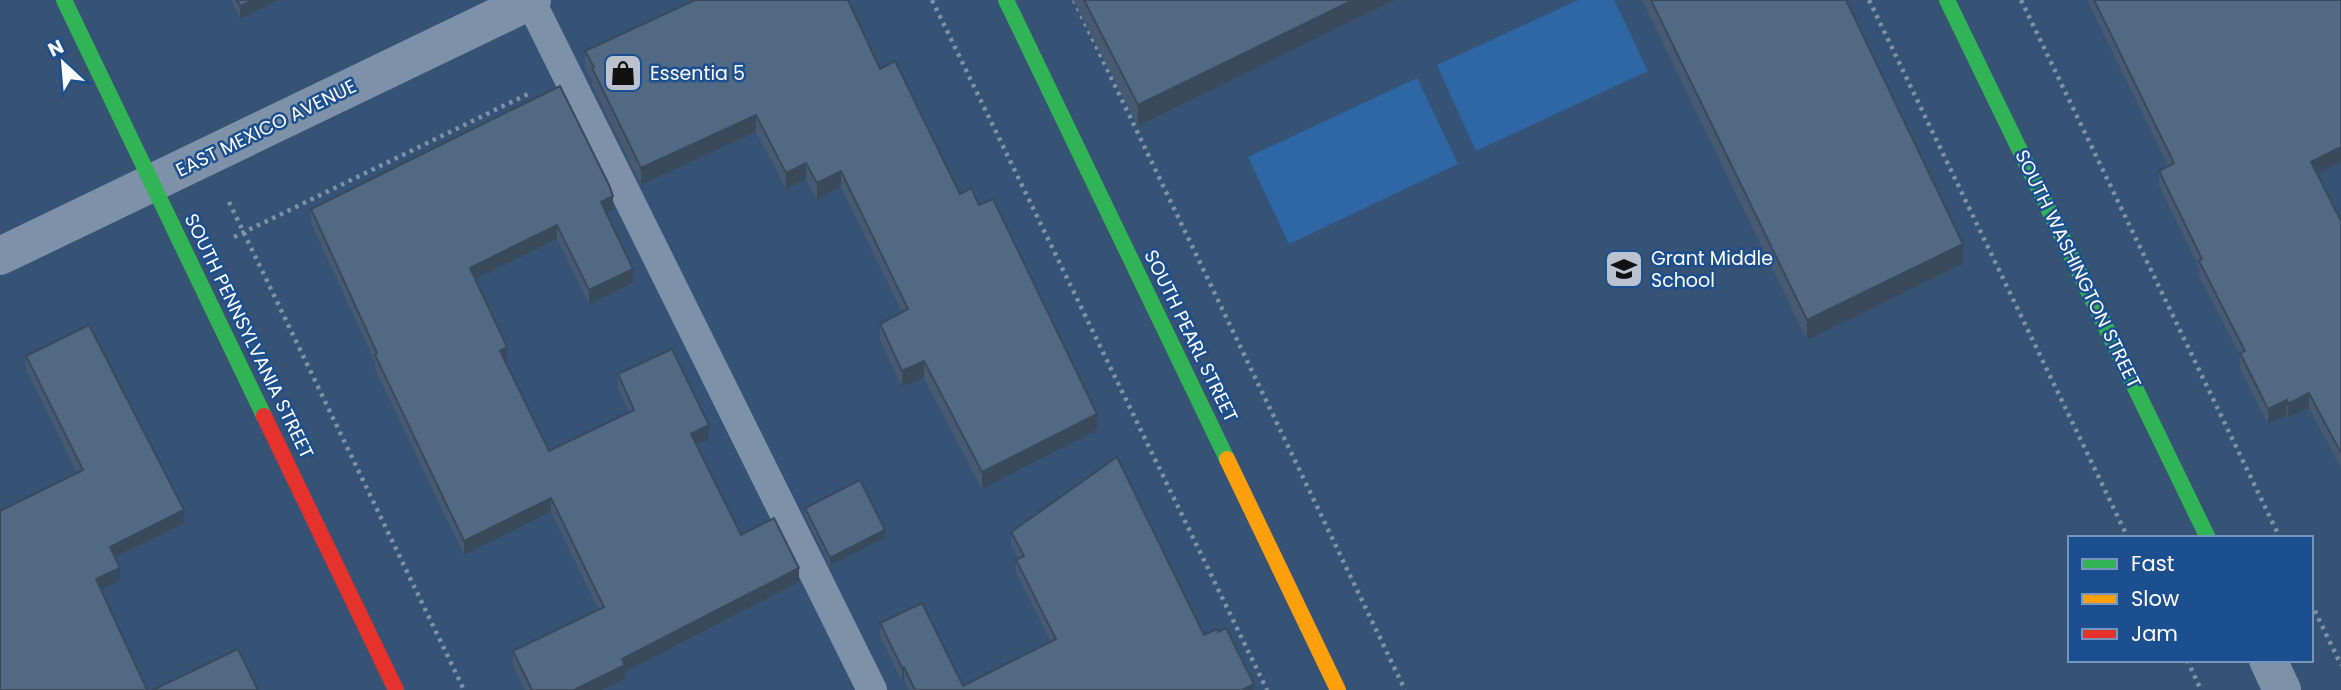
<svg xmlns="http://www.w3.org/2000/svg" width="2341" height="690" font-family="Poppins,sans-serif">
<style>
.green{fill:#2f66a5}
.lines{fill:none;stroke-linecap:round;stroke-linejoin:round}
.path{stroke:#7d92a8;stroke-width:4.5;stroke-dasharray:3.5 5;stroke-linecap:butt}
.lane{stroke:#7d92a8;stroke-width:30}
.street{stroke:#7d92a8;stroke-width:38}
.fast{stroke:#30b455;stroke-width:16}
.slow{stroke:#ff9f0a;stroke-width:16}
.jam{stroke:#e5322d;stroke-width:16}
.wall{fill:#475a72}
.shaded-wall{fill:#394a5c}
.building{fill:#526984;stroke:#394a5c;stroke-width:2}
.labels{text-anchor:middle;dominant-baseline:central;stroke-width:5;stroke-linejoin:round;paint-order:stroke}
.poi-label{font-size:19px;fill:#fff;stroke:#1b4f8f;text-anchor:start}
.street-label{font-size:19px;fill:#fff;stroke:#1b4f8f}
</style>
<rect width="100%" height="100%" fill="#365274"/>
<!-- green -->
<g class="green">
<polygon points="1578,0 1614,0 1648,71 1476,151 1437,65"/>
<polygon points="1417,78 1458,164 1289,244 1248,157"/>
</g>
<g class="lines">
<!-- path -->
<g class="path">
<polyline points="932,0 1267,690"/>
<polyline points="1074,0 1405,690"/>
<polyline points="1869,0 2128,538"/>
<polyline points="2021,0 2280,538"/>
<polyline points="229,202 464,690"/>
<polyline points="234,237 528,94"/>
<polyline points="2311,603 2341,665"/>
<polyline points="2187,660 2201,690"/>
</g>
<!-- lane -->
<polyline class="lane" points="530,0 872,690"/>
<!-- street -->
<g class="street">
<polyline points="0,256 532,0"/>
<polyline points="2268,660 2282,690"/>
</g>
<!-- fast -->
<g class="fast">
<polyline points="64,0 264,416"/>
<polyline points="1006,0 1227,459"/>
<polyline points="1947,0 2208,538"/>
</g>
<!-- slow -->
<polyline class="slow" points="1227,459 1338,690"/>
<!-- jam -->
<polyline class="jam" points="264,416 396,690"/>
</g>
<!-- wall -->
<g class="wall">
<polygon points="231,0 278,0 240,19"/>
<polygon points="1073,0 1395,0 1138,126"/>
<polygon points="1642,0 1846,0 1963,264 1807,340"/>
<polygon points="2087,0 2341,0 2341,162 2317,174 2341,221 2341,468 2309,408 2288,418 2287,415 2268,424 2240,368 2240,355 2199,276 2199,268 2159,185 2159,171 2168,166"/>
<polygon points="585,51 880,69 960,194 1097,430 982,489 924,378 902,387 880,340 880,324 902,312 841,187 817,200 806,179 786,189 756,132 641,185 592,85 592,80 585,67"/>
<polygon points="311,209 613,210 606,213 633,283 589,304 557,239 475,279 507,361 506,362 549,451 629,412 618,388 618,374 709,439 697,445 741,535 799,582 625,672 625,679 602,690 525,690 513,665 513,651 598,609 551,512 464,555 375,369 375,362 311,223"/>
<polygon points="26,356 184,523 115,558 120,581 101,590 0,690 77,473 26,369"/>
<polygon points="805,508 885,538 830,566 805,516"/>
<polygon points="1011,532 1204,635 1254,690 909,690 904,680 902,681 880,636 880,623 963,686 1051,642 1016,573 1016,560 1019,559 1011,545"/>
</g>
<!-- shaded-wall -->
<g class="shaded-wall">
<polygon points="253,0 278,0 240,19 240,6"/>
<polygon points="1353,0 1395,0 1138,126 1138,105"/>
<polygon points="756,115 756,132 641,185 641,168"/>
<polygon points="2341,147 2341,162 2311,177 2311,162"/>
<polygon points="806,163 806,179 786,189 786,173"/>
<polygon points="841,171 841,187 817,200 817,183"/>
<polygon points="613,196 613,210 601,216 601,202"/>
<polygon points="557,225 557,239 470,282 470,268"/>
<polygon points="1963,244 1963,264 1807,340 1807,320"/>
<polygon points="633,269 633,283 589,304 589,290"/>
<polygon points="507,347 507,361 500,365 500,351"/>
<polygon points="924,361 924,378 902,387 902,371"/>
<polygon points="2309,393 2309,408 2288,418 2288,404"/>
<polygon points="2287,400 2287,415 2268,424 2268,409"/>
<polygon points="1097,414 1097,430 982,489 982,472"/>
<polygon points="709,425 709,439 691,448 691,434"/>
<polygon points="551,498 551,512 464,555 464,541"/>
<polygon points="184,510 184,523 110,560 110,547"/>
<polygon points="885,530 885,538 830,566 830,558"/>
<polygon points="120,568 120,581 96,593 96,579"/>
<polygon points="799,568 799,582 625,672 625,679 602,690 574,690 622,659"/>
<polygon points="904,667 904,680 902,681 902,668"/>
<polygon points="1254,684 1254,690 1242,690"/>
</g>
<!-- building -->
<g class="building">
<polygon points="237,0 253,0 240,6"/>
<polygon points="695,0 848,0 880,69 895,61 960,194 971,188 979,205 993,199 1097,414 982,472 924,361 902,371 880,324 908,309 841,171 817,183 806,163 786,173 756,115 641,168 592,68 594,67 585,51"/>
<polygon points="1084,0 1353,0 1138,105"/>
<polygon points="1651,0 1846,0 1963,244 1807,320"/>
<polygon points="2094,0 2341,0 2341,147 2311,162 2341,221 2341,453 2309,393 2288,404 2287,400 2268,409 2240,353 2245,351 2199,261 2202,259 2159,171 2174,163"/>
<polygon points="560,86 609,185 613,196 601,202 633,269 589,290 557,225 470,268 507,347 500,351 549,451 634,410 618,374 672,349 709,425 691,434 741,535 774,518 799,568 622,659 625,665 574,690 532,690 513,651 604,607 551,498 464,541 375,355 377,353 311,209"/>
<polygon points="89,325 184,510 110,547 120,568 96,579 147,690 0,690 0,511 83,470 26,356"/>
<polygon points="1117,457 1204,635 1217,629 1218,632 1226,628 1254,684 1242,690 915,690 904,667 902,668 880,623 922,603 963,686 1056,639 1016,560 1024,556 1011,532"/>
<polygon points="860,480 885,530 830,558 805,508"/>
<polygon points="238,649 258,690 153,690"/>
</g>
<!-- icons -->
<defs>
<symbol id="shop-square" viewBox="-11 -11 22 22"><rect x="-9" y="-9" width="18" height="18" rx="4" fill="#b9c2ce" stroke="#1b4f8f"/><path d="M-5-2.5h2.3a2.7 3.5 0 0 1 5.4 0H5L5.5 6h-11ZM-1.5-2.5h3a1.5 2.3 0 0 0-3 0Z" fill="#111"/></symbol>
<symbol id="school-square" viewBox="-11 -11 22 22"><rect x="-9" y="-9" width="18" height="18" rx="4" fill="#b9c2ce" stroke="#1b4f8f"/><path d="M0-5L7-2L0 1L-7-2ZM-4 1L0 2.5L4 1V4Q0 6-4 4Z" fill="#111"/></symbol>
</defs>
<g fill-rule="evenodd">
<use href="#shop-square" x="601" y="51" width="44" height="44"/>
<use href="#school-square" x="1602" y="247" width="44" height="44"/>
</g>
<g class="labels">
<!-- poi labels -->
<g class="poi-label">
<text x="650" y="73">Essentia 5</text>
<text x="1651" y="258">Grant Middle<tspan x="1651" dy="22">School</tspan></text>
</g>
<!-- street labels -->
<g class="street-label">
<text transform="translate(266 128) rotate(-26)">EAST MEXICO AVENUE</text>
<text transform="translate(2078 269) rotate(64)">SOUTH WASHINGTON STREET</text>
<text transform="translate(249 336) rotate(64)">SOUTH PENNSYLVANIA STREET</text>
<text transform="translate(1191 336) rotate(64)">SOUTH PEARL STREET</text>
</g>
</g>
<!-- legend -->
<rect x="2068" y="536" width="245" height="126" fill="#1b4f8f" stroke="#7695bc" stroke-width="2"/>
<rect x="2082" y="559" width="35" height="10" fill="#30b455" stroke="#7695bc" stroke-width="2"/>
<text x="2131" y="571" font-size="21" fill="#ffffff">Fast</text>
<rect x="2082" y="594" width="35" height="10" fill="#ff9f0a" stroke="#7695bc" stroke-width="2"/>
<text x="2131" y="606" font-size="21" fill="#ffffff">Slow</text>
<rect x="2082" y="629" width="35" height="10" fill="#e5322d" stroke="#7695bc" stroke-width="2"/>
<text x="2131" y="641" font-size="21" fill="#ffffff">Jam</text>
<!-- north arrow -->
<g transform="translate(63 63) rotate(334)" stroke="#1b4f8f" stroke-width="5" paint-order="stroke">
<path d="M0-5L12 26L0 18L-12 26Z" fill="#ffffff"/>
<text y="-10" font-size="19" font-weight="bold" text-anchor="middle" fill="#ffffff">N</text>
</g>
</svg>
